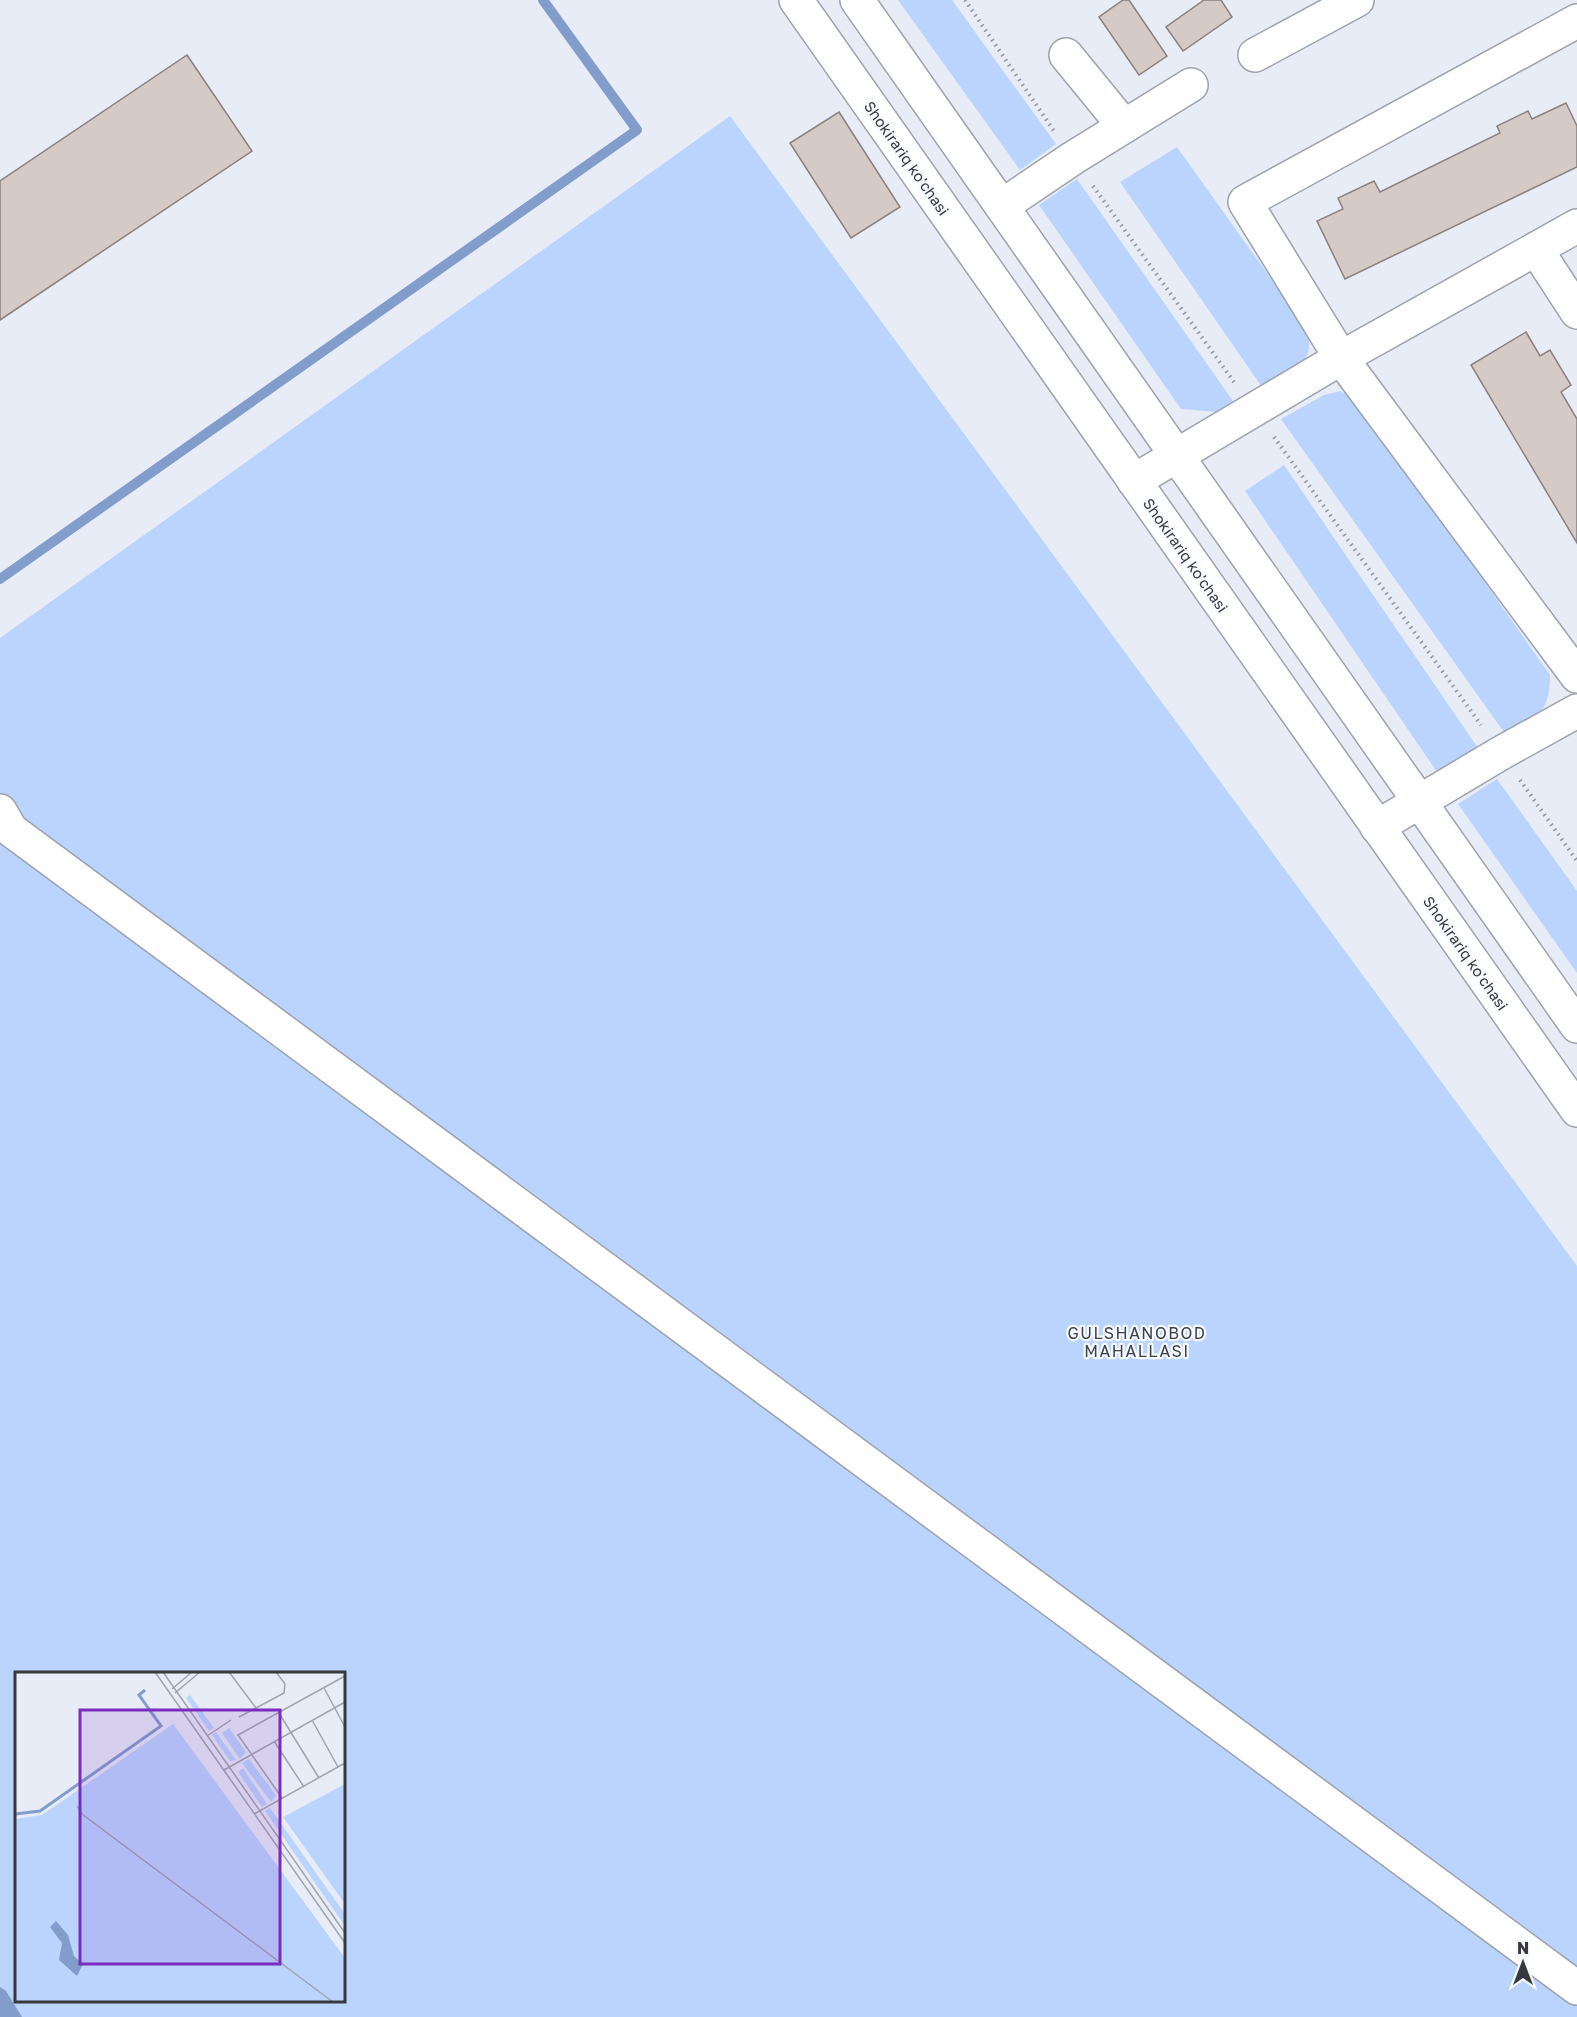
<svg xmlns="http://www.w3.org/2000/svg" width="1577" height="2017" font-family="'Golos Text',sans-serif">
<style>
.green{fill:#bbd4fe;fill-rule:evenodd}
.water{fill:#829dcc}
.lines{fill:none;stroke-linecap:round;stroke-linejoin:round}
.stream{stroke:#829dcc;stroke-width:10}
.building{fill:#d6cac7;stroke:#8b807d;stroke-width:1.5}
.minor-casing{stroke:#9da2ab;stroke-width:36}
.major-casing{stroke:#9da2ab;stroke-width:36}
.path{stroke:#91959c;stroke-width:4;stroke-dasharray:1.5 4.5;stroke-linecap:butt}
.minor{stroke:#fff;stroke-width:33}
.major{stroke:#fff;stroke-width:33}
.labels{text-anchor:middle;dominant-baseline:central;stroke-width:4.5;stroke-linejoin:round;paint-order:stroke}
.street-label{font-size:15px;fill:#37393d;stroke:#f6f9ff}
.neighbourhood-label{font-size:16px;letter-spacing:1.5px;fill:#3d4148;stroke:#f6f9ff}
.inset-river{fill:none;stroke:#829dcc;stroke-width:3}
.inset-road{fill:none;stroke:#a1a4ac;stroke-width:1.5}
.view{fill:#7b2cbf;fill-opacity:0.15;stroke:#7b2cbf;stroke-width:3}
.inset-edge{fill:none;stroke:#37393d;stroke-width:3}
</style>
<rect width="100%" height="100%" fill="#e7ecf6"/>
<!-- green -->
<g class="green">
<polygon points="898,0 952,0 1056,144 1020,170"/>
<path d="M730,116L1577,1266V2017H0V638ZM16,1674H344V2000H16Z"/>
<path d="M1177,147L1304,325C1322,364 1290,370 1262,387L1120,182Z"/>
<polygon points="1077,179 1233,401 1216,412 1181,409 1039,205"/>
<path d="M1340,391L1356,399L1550,675C1550,715 1536,716 1506,735L1281,419L1324,395Z"/>
<polygon points="1284,465 1478,748 1437,772 1245,491"/>
<polygon points="1497,779 1577,891 1577,973 1458,804"/>
</g>
<!-- water -->
<polygon class="water" points="0,1987 6,1991 22,2017 0,2017"/>
<g class="lines">
<!-- stream -->
<polyline class="stream" points="0,579 637,130 543,0"/>
</g>
<!-- building -->
<g class="building">
<polygon points="1123,0 1129,0 1167,56 1139,75 1099,17"/>
<polygon points="1204,0 1221,0 1232,17 1183,51 1166,27"/>
<polygon points="187,55 252,151 0,320 0,181"/>
<polygon points="1566,103 1577,126 1577,167 1345,279 1317,221 1343,209 1338,198 1374,181 1380,192 1500,133 1497,126 1528,111 1532,119"/>
<polygon points="839,112 900,207 851,238 790,143"/>
<polygon points="1526,332 1540,356 1550,350 1571,385 1561,392 1577,419 1577,543 1471,365"/>
</g>
<g class="lines">
<defs>
<g id="minor">
<polyline points="1577,21 1245,202 1341,358 1577,676"/>
<polyline points="1066,55 1124,126"/>
<polyline points="1255,55 1357,0"/>
<polyline points="1002,206 1073,158 1191,85"/>
<polyline points="1536,249 1577,312"/>
<polyline points="1134,481 1341,358 1577,226"/>
<polyline points="0,811 11,830 1577,1988"/>
<polyline points="1377,827 1501,753 1577,711"/>
</g>
<g id="major">
<polyline points="796,0 1577,1110"/>
<polyline points="857,0 1577,1026"/>
</g>
</defs>
<!-- minor casing -->
<use href="#minor" class="minor-casing"/>
<!-- major casing -->
<use href="#major" class="major-casing"/>
<!-- path -->
<g class="path">
<polyline points="965,0 1054,131"/>
<polyline points="1093,186 1234,382"/>
<polyline points="1274,437 1481,725"/>
<polyline points="1520,780 1577,861"/>
</g>
<!-- minor -->
<use href="#minor" class="minor"/>
<!-- major -->
<use href="#major" class="major"/>
</g>
<g class="labels">
<!-- street labels -->
<g class="street-label">
<text transform="translate(907 158) rotate(55)">Shokirariq ko'chasi</text>
<text transform="translate(1186 555) rotate(55)">Shokirariq ko'chasi</text>
<text transform="translate(1466 953) rotate(55)">Shokirariq ko'chasi</text>
</g>
<!-- neighbourhood labels -->
<g class="neighbourhood-label">
<text x="1137" y="1333">GULSHANOBOD<tspan x="1137" dy="18">MAHALLASI</tspan></text>
</g>
</g>
<!-- overview -->
<g transform="translate(15 1672)">
<rect width="330" height="330" fill="#e7ecf6"/>
<path d="M175,23L199,56L194,59L171,26ZM158,52L330,286V330H0V147L27,143ZM214,56L231,80L225,87L207,61ZM201,60L221,88L215,89L197,63ZM234,87L261,123L256,130L227,91ZM228,96L252,132L247,135L223,100ZM330,112V232L268,145ZM255,136L330,242V254L250,139Z" fill="#bbd4fe"/>
<path d="M41,249L53,263L59,284L68,292L62,304L44,288L47,271L35,255Z" fill="#829dcc"/>
<path class="inset-river" d="M0,142L25,139L146,54L124,23L130,18"/>
<path class="inset-road" d="M140,0L330,271M148,0L330,261M214,0L241,36L269,21L270,12L261,0M309,16L330,55M157,17L177,0M160,21L185,0M264,41L304,106M224,45L241,36M297,48L323,95M192,64L216,48M259,69L289,115M209,98L330,30M267,126L223,63L330,4M62,134L67,142L318,330M239,142L330,91"/>
<path class="view" d="M65,38H265V292H65Z"/>
<rect width="330" height="330" class="inset-edge"/>
</g>
<!-- north arrow -->
<g transform="translate(1523 1963)" stroke="#f6f9ff" stroke-width="4.5" paint-order="stroke">
<path d="M0-4.5L10 22L0 15L-10 22Z" fill="#37393d"/>
<text y="-9" font-size="16" font-weight="bold" text-anchor="middle" fill="#37393d">N</text>
</g>
</svg>
